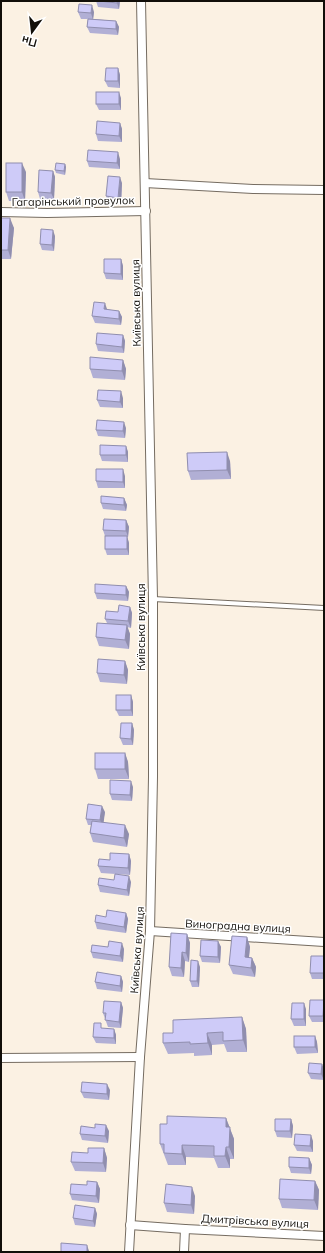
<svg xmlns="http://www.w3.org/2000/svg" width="325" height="1253" font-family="Mulish,sans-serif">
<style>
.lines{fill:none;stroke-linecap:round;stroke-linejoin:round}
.service-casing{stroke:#756c61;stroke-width:6}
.minor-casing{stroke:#756c61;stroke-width:10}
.service{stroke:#fff;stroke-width:4}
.minor{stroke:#fff;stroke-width:8}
.wall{fill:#b1afd5}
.shaded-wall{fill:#908eae}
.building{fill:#cecbf8;stroke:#908eae}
.labels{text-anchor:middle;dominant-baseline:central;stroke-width:3;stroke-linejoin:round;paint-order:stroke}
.street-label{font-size:11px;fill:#110e09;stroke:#fff}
</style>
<rect width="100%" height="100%" fill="#fbf1e3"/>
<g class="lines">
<defs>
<polyline id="service" points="153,599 324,608"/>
<g id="minor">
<polyline points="145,183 253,189 324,190"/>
<polyline points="1,212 47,213 146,211"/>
<polyline points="150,931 324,942"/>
<polyline points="1,1058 140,1057"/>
<polyline points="130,1225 185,1229"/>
<polyline points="129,1252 140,1057 150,931 153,777 153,599 141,1"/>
<polyline points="184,1252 185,1229 324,1236"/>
</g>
</defs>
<!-- service casing -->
<use href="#service" class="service-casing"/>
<!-- minor casing -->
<use href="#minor" class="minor-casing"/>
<!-- service -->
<use href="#service" class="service"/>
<!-- minor -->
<use href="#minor" class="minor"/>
</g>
<!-- wall -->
<g class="wall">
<polygon points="96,1 120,1 119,9 98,7"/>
<polygon points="78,12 94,12 93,19 116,21 119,27 118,35 90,33 87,27 88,19 81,19"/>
<polygon points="118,68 120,75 120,88 108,87 105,81"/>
<polygon points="121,98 121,110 99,110 96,104"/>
<polygon points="120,123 122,129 122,142 98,141 96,134"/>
<polygon points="120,159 120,169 89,167 87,161"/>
<polygon points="65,164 66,167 65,175 56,173 55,170"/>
<polygon points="53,171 55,177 54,199 40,199 38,192"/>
<polygon points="26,172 25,201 9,201 6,192"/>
<polygon points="122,183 121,204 108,203 106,196"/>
<polygon points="1,218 14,228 11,259 1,259"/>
<polygon points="55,236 54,251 42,250 40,244"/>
<polygon points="121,259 123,266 123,280 106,279 104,273"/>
<polygon points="107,309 107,310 119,311 122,317 121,325 95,323 92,316"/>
<polygon points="123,335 125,341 124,353 98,351 96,344"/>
<polygon points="123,360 126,369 125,380 93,378 90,369"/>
<polygon points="123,398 123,408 100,407 97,400"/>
<polygon points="126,428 125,438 98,436 96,430"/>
<polygon points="126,446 128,452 128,462 102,461 100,455"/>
<polygon points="230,461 231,479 191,480 188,471"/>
<polygon points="125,476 125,488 98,488 96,481"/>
<polygon points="124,498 127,505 126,511 103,509 101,503"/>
<polygon points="126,520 129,527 128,537 127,537 129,543 129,555 107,555 105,549 113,536 105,536 103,530"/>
<polygon points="126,586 129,592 128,601 97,599 95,593"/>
<polygon points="130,607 132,613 131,628 127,627 130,634 129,649 99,646 96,637 107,623 105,619 118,612"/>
<polygon points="125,661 128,670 127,684 100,682 97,673"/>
<polygon points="131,695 133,702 133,716 119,716 116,710"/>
<polygon points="132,723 134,730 133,745 123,745 120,738"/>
<polygon points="125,753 128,762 129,779 98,779 95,769"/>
<polygon points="133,787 132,801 112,800 110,794"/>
<polygon points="105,812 103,822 129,834 127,847 93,842 90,833 91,825 88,825 86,819"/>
<polygon points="129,854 131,861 130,875 101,873 98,866 110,860"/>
<polygon points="114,880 131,882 129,896 100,892 98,885"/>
<polygon points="126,913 128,919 126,933 97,929 95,922 106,917"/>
<polygon points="187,934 190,943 189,962 185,961 184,977 172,976 169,967"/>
<polygon points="247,937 250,947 249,957 252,958 256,967 255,977 233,974 229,965"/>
<polygon points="218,941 221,947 220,963 202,962 200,956"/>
<polygon points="108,947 124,949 123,962 93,958 91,952"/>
<polygon points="324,956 324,979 312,979 310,973"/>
<polygon points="200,967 199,987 192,987 190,981"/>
<polygon points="121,976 123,982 122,992 97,989 95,982"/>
<polygon points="324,1000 324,1022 312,1022 309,1016"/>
<polygon points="121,1002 123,1008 121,1028 108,1027 103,1013"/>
<polygon points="306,1009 306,1026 294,1026 291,1019"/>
<polygon points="242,1017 246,1029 247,1052 227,1052 224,1044 212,1045 212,1055 194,1056 194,1053 168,1054 163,1043 173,1033"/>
<polygon points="114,1029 116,1035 116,1044 96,1043 93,1037"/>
<polygon points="315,1036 317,1042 318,1053 297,1054 294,1047"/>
<polygon points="322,1064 324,1080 311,1079 308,1073"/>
<polygon points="110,1090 109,1100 84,1098 81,1092"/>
<polygon points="226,1118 234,1139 234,1159 230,1159 230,1168 218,1168 214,1158 186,1157 186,1165 168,1165 160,1144 167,1124"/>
<polygon points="291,1119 293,1126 292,1138 277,1137 275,1131"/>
<polygon points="109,1131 108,1143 82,1140 80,1134"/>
<polygon points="313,1141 313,1152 297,1151 294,1145"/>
<polygon points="104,1148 107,1158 106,1172 75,1171 71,1162"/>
<polygon points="309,1158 312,1165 311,1174 291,1173 289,1167"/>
<polygon points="315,1181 319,1190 318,1210 282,1208 279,1199"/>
<polygon points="97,1182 100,1189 99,1203 72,1200 70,1194 87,1185"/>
<polygon points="195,1196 194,1214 167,1212 164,1203"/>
<polygon points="95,1208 97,1214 95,1227 75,1225 73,1218"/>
</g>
<!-- shaded-wall -->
<g class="shaded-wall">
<polygon points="117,1 120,1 119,9 117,3"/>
<polygon points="92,5 94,12 93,20 91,13"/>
<polygon points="116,21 119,27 118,35 116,29"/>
<polygon points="118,68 120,75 120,88 118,81"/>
<polygon points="119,92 121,98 121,110 119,104"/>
<polygon points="120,123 122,129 122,142 119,136"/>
<polygon points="118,152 120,159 120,169 117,163"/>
<polygon points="22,163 26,172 25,201 22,192"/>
<polygon points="65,164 66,167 65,175 64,171"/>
<polygon points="53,171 55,177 54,199 51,193"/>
<polygon points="120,177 122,183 121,204 118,198"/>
<polygon points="10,218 14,228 11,259 8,250"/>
<polygon points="53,230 55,236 54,251 52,245"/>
<polygon points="121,259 123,266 123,280 121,274"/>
<polygon points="105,303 107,309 106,316 104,309"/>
<polygon points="119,311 122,317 121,325 119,319"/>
<polygon points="123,335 125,341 124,353 122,347"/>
<polygon points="123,360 126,369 125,380 122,371"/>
<polygon points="121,391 123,398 123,408 120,402"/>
<polygon points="124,422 126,428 125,438 123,431"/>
<polygon points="126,446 128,452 128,462 126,455"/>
<polygon points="227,452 230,461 231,479 227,470"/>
<polygon points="123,469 125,476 125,488 123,482"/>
<polygon points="124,498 127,505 126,511 124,505"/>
<polygon points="126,520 129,527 128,537 126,531"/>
<polygon points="127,536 129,543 129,555 127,549"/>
<polygon points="126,586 129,592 128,601 126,595"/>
<polygon points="130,607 132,613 131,628 128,621"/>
<polygon points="127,625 130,634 129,649 125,640"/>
<polygon points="125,661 128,670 127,684 124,675"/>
<polygon points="131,695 133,702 133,716 131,710"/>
<polygon points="132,723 134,730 133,745 131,739"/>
<polygon points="125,753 128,762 129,779 125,769"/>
<polygon points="131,781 133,787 132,801 130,795"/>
<polygon points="102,806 105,812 103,827 100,820"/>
<polygon points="125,825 129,834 127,847 124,838"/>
<polygon points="129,854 131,861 130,875 128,868"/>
<polygon points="129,876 131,882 129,896 127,890"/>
<polygon points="126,913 128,919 126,933 124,927"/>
<polygon points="187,934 190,943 189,962 186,953"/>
<polygon points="247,937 250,947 248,966 245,957"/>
<polygon points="218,941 221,947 220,963 218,957"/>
<polygon points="122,943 124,949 123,962 120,956"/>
<polygon points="182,952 185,961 184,977 181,968"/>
<polygon points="252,958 256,967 255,977 251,968"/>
<polygon points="198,961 200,967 199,987 197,981"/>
<polygon points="121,976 123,982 122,992 120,986"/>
<polygon points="121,1002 123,1008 121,1028 119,1022"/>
<polygon points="304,1003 306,1009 306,1026 304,1019"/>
<polygon points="242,1017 246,1029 247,1052 243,1040"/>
<polygon points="114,1029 116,1035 116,1044 114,1038"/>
<polygon points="207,1033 212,1045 212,1055 208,1043"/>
<polygon points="315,1036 317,1042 318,1053 315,1047"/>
<polygon points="322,1064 324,1069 324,1080 321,1074"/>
<polygon points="107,1084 110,1090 109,1100 107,1094"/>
<polygon points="226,1118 234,1139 234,1159 229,1147 226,1127"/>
<polygon points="291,1119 293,1126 292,1138 290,1131"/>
<polygon points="106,1125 109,1131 108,1143 105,1136"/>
<polygon points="311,1135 313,1141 313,1152 310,1146"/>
<polygon points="182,1145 186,1157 186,1165 182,1154"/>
<polygon points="226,1147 230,1159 230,1168 225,1156"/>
<polygon points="104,1148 107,1158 106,1172 103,1163"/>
<polygon points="309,1158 312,1165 311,1174 309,1168"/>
<polygon points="315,1181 319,1190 318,1210 314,1200"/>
<polygon points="97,1182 100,1189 99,1203 96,1196"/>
<polygon points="192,1187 195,1196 194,1214 191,1205"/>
<polygon points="95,1208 97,1214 95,1227 93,1221"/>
<polygon points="87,1245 89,1251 89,1252 87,1252"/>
</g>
<!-- building -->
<g class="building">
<polygon points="99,1 117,1 117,3"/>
<polygon points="79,4 92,5 91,13 78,12"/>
<polygon points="88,19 116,21 116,29 87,27"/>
<polygon points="106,68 118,68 118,81 105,81"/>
<rect x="96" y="92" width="23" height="12"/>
<polygon points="97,121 120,123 119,136 96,134"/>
<polygon points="88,150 118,152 117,163 87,161"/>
<rect x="6" y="163" width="16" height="29"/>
<polygon points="56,163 65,164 64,171 55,170"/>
<polygon points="39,170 53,171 51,193 38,192"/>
<polygon points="108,176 120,177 118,198 106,196"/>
<polygon points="1,218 10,218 8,250 1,250"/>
<polygon points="41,229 53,230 52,245 40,244"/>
<polygon points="104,259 121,259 121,274 104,273"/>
<polygon points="94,302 105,303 104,309 119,311 119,319 92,316"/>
<polygon points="97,333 123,335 122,347 96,344"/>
<polygon points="90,357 123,360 122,371 90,369"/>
<polygon points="98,390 121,391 120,402 97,400"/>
<polygon points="97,420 124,422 123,431 96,430"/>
<polygon points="100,445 126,446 126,455 100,455"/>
<polygon points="227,452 227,470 188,471 187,453"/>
<polygon points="96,469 123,469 123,482 96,481"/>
<polygon points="101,496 124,498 124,505 101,503"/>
<polygon points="104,519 126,520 126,531 103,530"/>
<rect x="105" y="536" width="22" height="13"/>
<polygon points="95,584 126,586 126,595 95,593"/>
<polygon points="119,605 130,607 128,621 105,619 106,611 118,612"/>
<polygon points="97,623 127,625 125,640 96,637"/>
<polygon points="98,659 125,661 124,675 97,673"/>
<rect x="116" y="695" width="15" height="15"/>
<polygon points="121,723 132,723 131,739 120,738"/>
<rect x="95" y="753" width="30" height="16"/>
<polygon points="110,780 131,781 130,795 110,794"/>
<polygon points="88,804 102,806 100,820 86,819"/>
<polygon points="92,821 125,825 124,838 90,833"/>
<polygon points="110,853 129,854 128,868 98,866 99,859 110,860"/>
<polygon points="115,874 129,876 127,890 98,885 99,878 114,880"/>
<polygon points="107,910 126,913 124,927 95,922 96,915 106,917"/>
<polygon points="171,933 187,934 186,953 182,952 181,968 169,967"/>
<polygon points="232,936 247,937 245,957 252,958 251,968 229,965"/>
<polygon points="201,940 218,941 218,957 200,956"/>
<polygon points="109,941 122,943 120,956 91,952 92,945 108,947"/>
<polygon points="311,956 324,956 324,973 310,973"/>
<polygon points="191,960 198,961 197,981 190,981"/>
<polygon points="97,972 121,976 120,986 95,982"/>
<polygon points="310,1000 324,1000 323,1016 309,1016"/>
<polygon points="104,1001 121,1002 119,1022 105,1020 106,1013 103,1013"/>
<polygon points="292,1003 304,1003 304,1019 291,1019"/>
<polygon points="242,1017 243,1040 223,1041 223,1032 207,1033 208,1043 190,1044 190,1042 163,1043 163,1033 173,1033 173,1020"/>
<polygon points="94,1023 101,1023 101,1028 114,1029 114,1038 93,1037"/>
<rect x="294" y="1036" width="21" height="11"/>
<polygon points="309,1063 322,1064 321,1074 308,1073"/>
<polygon points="82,1082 107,1084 107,1094 81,1092"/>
<polygon points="167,1116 226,1118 226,1127 230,1127 229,1147 226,1147 225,1156 214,1156 214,1146 182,1145 182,1154 164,1153 164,1144 160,1144 160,1124 167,1124"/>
<polygon points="275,1119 291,1119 290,1131 275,1131"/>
<polygon points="95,1124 106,1125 105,1136 80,1134 81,1126 95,1128"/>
<polygon points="295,1134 311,1135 310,1146 294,1145"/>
<polygon points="88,1148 104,1148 103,1163 71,1162 72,1152 88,1153"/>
<polygon points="289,1157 309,1158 309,1168 289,1167"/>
<polygon points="280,1179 315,1181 314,1200 279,1199"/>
<polygon points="87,1181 97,1182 96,1196 70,1194 71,1184 87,1185"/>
<polygon points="166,1184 192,1187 191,1205 164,1203"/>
<polygon points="75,1205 95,1208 93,1221 73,1218"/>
<polygon points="61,1243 87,1245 87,1252 61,1252"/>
</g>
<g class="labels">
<!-- street labels -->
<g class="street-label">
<text transform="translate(73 201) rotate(-1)">Гагарінський провулок</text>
<text transform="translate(136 303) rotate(-91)">Київська вулиця</text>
<text transform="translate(141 627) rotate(-90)">Київська вулиця</text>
<text transform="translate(238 926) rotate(3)">Виноградна вулиця</text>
<text transform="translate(137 950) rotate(-86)">Київська вулиця</text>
<text transform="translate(255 1221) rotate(3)">Дмитрівська вулиця</text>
</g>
</g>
<!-- border -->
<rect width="325" height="1253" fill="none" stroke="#110e09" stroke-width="4"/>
<!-- north arrow -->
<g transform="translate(32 32) rotate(195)" stroke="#ffffff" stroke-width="3" paint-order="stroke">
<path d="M0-3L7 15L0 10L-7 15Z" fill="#110e09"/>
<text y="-6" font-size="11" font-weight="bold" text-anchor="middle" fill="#110e09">Пн</text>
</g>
</svg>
